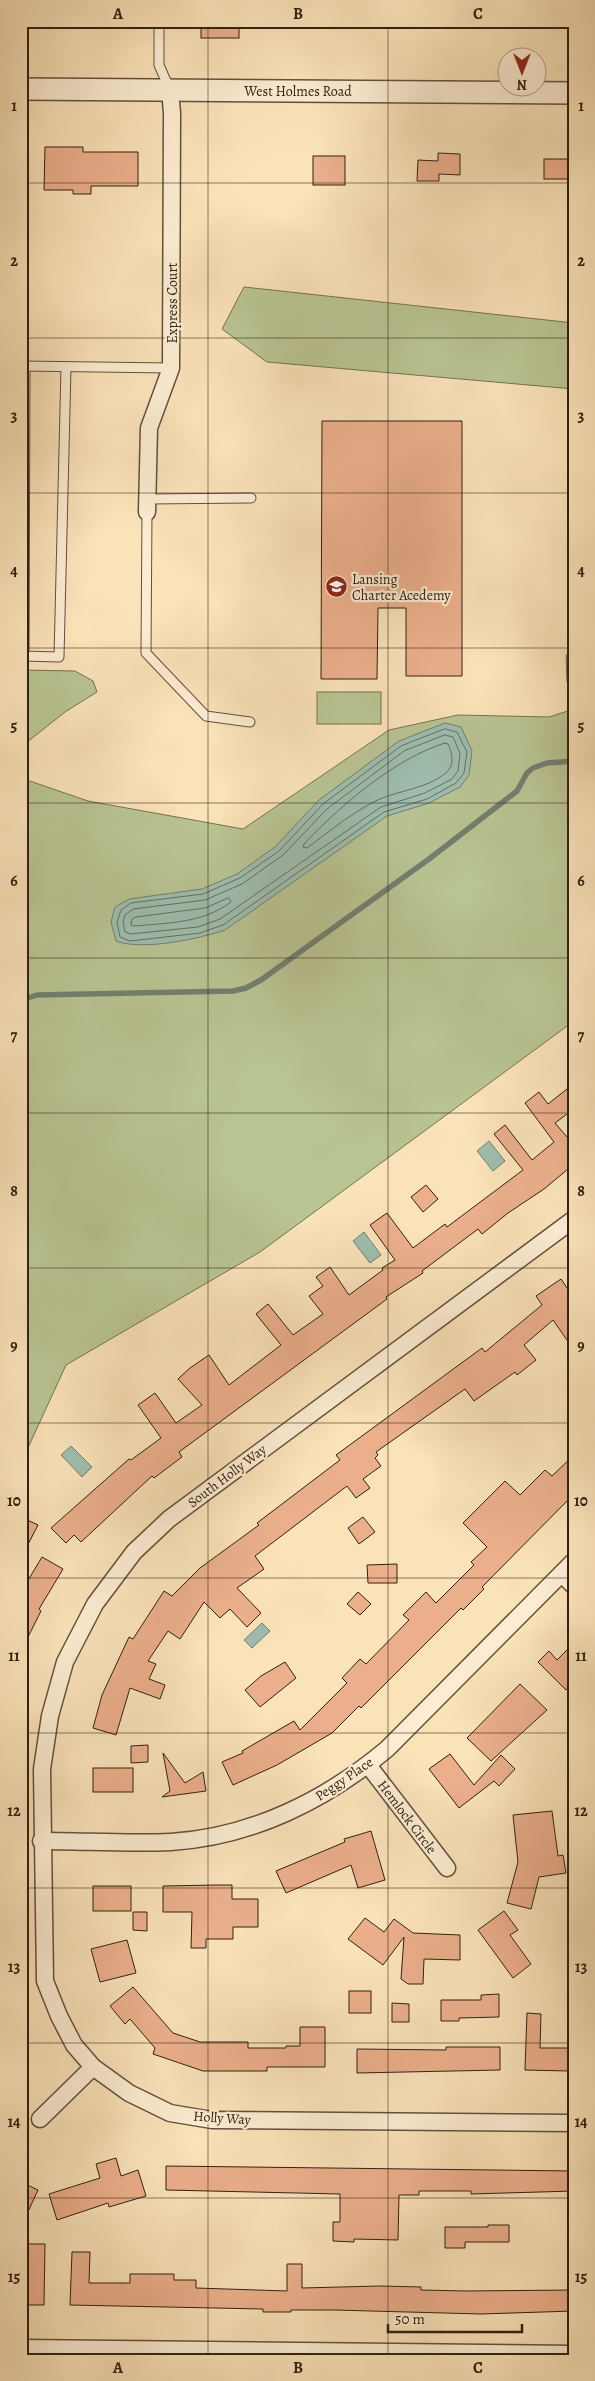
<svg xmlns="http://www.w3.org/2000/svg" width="595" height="2381" font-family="Alegreya,serif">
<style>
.green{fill:#b9c493;stroke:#757252}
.water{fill:#9ebeaf;stroke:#727f70}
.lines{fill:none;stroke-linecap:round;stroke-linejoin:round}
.shore{stroke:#686f60;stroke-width:1}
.stream{stroke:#727f70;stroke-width:5.5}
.building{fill:#ebaf8c;stroke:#312012}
.service-casing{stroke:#63503c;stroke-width:11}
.minor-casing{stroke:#63503c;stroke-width:19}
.tertiary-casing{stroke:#63503c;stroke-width:24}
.service{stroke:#fcecd2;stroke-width:9}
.minor{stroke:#fcecd2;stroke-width:16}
.tertiary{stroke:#fcecd2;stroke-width:21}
.grid{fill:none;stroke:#312012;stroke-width:1;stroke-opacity:0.55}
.labels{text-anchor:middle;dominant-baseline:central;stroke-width:4.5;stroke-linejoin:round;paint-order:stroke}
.street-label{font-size:14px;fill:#312012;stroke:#fcecd2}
.poi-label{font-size:14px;fill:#312012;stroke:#fcecd2;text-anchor:start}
.neatline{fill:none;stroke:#312012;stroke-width:2}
.grid-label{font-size:16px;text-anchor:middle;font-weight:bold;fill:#312012}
</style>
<rect width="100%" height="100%" fill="#fae2b9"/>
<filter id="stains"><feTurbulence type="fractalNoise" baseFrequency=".004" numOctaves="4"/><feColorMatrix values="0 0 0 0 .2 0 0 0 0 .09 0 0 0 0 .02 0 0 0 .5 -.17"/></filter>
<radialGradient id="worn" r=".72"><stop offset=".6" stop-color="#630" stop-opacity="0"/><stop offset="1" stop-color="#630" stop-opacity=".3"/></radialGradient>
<!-- green -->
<g class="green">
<polygon points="244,287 574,323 574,389 267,362 222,329"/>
<polygon points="574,654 574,681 567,682 566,655"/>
<polygon points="21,670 75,671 93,681 97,692 65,712 21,747"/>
<rect x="317" y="692" width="64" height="32"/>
<polygon points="574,709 574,1021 260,1252 66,1365 21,1463 21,778 88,801 243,829 389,730 458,715 549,717"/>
</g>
<!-- water -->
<g class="water">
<path d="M445,723L461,727L472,751L469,775L460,787L429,803L387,816L225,930C198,939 142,951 116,941L111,922L115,907L129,899L202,889L237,874L275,847L319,800L399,741Z"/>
<polygon points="489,1141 505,1161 493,1171 477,1151"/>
<polygon points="364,1232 381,1255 370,1263 353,1241"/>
<polygon points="71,1446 92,1467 82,1477 61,1455"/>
<polygon points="262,1623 270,1631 252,1648 244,1640"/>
</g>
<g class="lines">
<!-- shore -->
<g class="shore">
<polygon points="445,729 457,732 467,752 464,773 456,783 427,799 384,812 223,925 200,933 130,941 120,937 117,922 121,910 131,903 203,894 240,878 279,851 323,804 401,746"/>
<polygon points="445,735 453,737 460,753 458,771 452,779 425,793 381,807 220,919 198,927 131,934 125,932 123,922 125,915 133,909 205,900 242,884 283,855 327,809 404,751"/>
<path d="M445,743L448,744C452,752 455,765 447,772C429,788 401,790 380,799C357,809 327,833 307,848L303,847L304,844C340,806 394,759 445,743Z"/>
<path d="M229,898L231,902C203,923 168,923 134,926L131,925L132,919L136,917L205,908Z"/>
</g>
<!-- stream -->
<polyline class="stream" points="21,1000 37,995 233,991 246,988 261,980 429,859 517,791 527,773 533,768 547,763 574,761"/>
</g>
<!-- building -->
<g class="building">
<rect x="201" y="21" width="38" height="17"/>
<polygon points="45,147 83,147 83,152 138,152 138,186 91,186 91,194 73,194 73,190 44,190"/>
<polygon points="438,153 460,154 460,175 439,174 439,181 417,181 418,160 438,161"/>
<rect x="313" y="156" width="32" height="29"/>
<rect x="544" y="159" width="25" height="20"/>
<polygon points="322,421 462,421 462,676 406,676 406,608 378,608 377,679 321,679"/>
<polygon points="567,1089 574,1098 574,1109 555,1123 574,1145 574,1164 544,1189 508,1213 482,1234 478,1229 422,1271 423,1273 386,1297 387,1299 179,1452 182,1457 154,1478 152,1476 81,1542 74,1535 66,1543 51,1528 129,1459 131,1460 161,1438 138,1405 155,1393 176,1423 202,1405 178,1379 190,1368 209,1355 229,1385 281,1345 256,1314 268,1304 293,1335 323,1314 309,1296 323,1286 316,1277 330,1267 349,1295 383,1270 382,1268 395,1260 370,1225 387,1213 413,1248 445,1224 447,1227 523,1170 494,1134 505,1125 532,1160 554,1142 525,1103 539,1092 548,1104"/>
<polygon points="426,1185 438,1199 423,1212 411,1197"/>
<polygon points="561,1279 574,1298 574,1350 553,1320 524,1345 536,1360 517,1375 515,1372 474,1401 465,1389 376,1452 378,1455 375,1458 381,1466 363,1479 370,1488 356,1498 347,1486 255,1556 264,1569 237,1588 261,1613 247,1627 230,1609 220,1618 204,1602 180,1639 168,1631 148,1661 156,1664 149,1679 165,1685 160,1699 130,1688 116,1735 93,1728 102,1695 129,1637 133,1639 164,1591 172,1596 200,1568 259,1525 257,1523 340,1460 336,1455 482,1348 485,1352 542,1305 536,1296"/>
<polygon points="574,1455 574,1494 482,1587 484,1589 463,1610 461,1608 361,1708 359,1706 332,1733 277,1765 233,1785 222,1762 243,1753 242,1751 294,1721 300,1730 347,1683 342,1678 360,1659 366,1664 409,1620 403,1615 426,1592 436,1603 474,1565 471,1562 487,1547 463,1523 505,1481 520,1495 545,1470 552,1476"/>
<polygon points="21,1517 38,1525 21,1558"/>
<polygon points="363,1517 375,1532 359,1544 348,1528"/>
<polygon points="42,1557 63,1569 39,1609 41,1611 21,1651 21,1592"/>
<polygon points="397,1564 397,1583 368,1583 367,1565"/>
<polygon points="358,1592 371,1604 360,1615 347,1604"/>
<polygon points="574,1643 574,1681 566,1690 538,1662 549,1651 557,1660"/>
<polygon points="285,1662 296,1678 260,1707 245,1690 261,1676"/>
<polygon points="520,1684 547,1710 491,1761 467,1738"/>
<polygon points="148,1745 148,1762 131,1763 131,1746"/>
<polygon points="163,1753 185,1783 203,1772 206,1791 162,1797 170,1791"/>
<polygon points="450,1754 474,1785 501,1755 515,1769 499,1786 494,1781 459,1808 429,1769"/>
<rect x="93" y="1768" width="40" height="24"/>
<polygon points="552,1811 558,1856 563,1855 566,1873 539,1877 531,1909 507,1903 518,1862 513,1815"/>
<polygon points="371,1831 385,1880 358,1888 351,1865 286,1893 276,1871 345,1842 344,1839"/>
<polygon points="215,1885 232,1885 232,1899 258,1899 258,1927 233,1927 233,1939 206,1939 206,1948 191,1948 192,1912 163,1912 163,1886"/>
<rect x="93" y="1886" width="38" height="25"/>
<polygon points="504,1911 518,1930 510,1935 531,1964 513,1978 478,1930"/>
<polygon points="133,1912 147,1912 147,1931 133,1930"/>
<polygon points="365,1918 384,1932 394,1919 413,1933 460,1935 460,1960 424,1959 423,1984 408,1984 401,1979 404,1937 383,1965 348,1939"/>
<polygon points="127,1940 136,1973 100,1982 91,1949"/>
<polygon points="133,1987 173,2033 200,2042 248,2042 248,2048 286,2048 286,2046 300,2046 300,2027 325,2027 325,2067 267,2067 267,2071 203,2071 153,2054 155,2048 130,2019 125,2024 110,2006"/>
<rect x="349" y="1991" width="22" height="22"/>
<polygon points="499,1994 499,2017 459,2018 459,2021 441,2021 441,2000 481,2000 481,1995"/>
<polygon points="392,2003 409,2004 409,2022 392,2022"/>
<polygon points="527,2013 541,2014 540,2048 569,2048 569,2071 525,2070"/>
<polygon points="446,2047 500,2047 500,2070 357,2073 357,2049 446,2050"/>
<polygon points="116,2158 121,2176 138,2170 146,2196 109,2207 108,2203 57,2220 49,2194 100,2178 96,2164"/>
<polygon points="166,2166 574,2171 574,2191 471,2194 471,2191 419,2191 419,2195 399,2195 398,2240 354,2239 354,2242 333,2241 333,2222 340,2222 340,2194 166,2190"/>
<polygon points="21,2182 38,2190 21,2227"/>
<polygon points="488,2225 509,2225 509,2242 465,2242 465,2248 445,2248 445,2227 488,2227"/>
<polygon points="27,2244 45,2244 44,2305 21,2305 21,2274 26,2274"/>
<polygon points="72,2252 90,2252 89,2283 130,2283 130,2274 174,2274 174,2280 196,2280 196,2288 287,2291 287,2264 302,2264 302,2288 380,2286 421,2287 421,2290 465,2291 574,2290 574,2311 481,2314 334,2310 291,2310 291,2312 263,2312 263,2309 70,2305"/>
</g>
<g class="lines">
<defs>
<g id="service">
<polyline points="159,21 159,65 170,90"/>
<polyline points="21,366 171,368"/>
<polyline points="147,499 251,498"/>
<polyline points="147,512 146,653 206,716 250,722"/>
<polyline points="21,656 59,657 66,367"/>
<polyline points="24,656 25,366"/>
</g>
<g id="minor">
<polyline points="147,512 149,428 171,368 172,113 170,90"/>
<polyline points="574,1219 169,1519 134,1552 95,1604 65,1662 50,1716 42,1769 45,1981 59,2016 74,2045 93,2067 129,2093 170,2113 212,2120 574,2123"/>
<polyline points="562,1574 574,1586"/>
<polyline points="368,1765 447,1868"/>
<path d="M41,1841C84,1841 128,1844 171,1842C252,1837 326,1800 387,1749L574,1561"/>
<polyline points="40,2119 93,2067"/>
<polyline points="21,2348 574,2354"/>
</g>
<polyline id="tertiary" points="21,89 574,93"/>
</defs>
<!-- service casing -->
<use href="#service" class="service-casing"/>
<!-- minor casing -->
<use href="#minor" class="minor-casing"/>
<!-- tertiary casing -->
<use href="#tertiary" class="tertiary-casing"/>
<!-- service -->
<use href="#service" class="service"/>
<!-- minor -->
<use href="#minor" class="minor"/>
<!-- tertiary -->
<use href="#tertiary" class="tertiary"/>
</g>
<!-- grid -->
<path class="grid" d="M208,21V2360M388,21V2360M21,183H574M21,338H574M21,493H574M21,648H574M21,803H574M21,958H574M21,1113H574M21,1268H574M21,1423H574M21,1578H574M21,1733H574M21,1888H574M21,2043H574M21,2198H574"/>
<!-- icons -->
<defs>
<symbol id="school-disc" viewBox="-11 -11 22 22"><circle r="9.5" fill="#8f2418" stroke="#fcecd2"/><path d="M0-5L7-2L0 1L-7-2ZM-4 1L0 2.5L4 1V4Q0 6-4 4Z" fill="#fff"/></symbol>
</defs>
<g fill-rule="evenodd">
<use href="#school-disc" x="324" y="574" width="25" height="25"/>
</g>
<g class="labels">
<!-- street labels -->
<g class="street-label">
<text x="298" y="91">West Holmes Road</text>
<text transform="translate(172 303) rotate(-90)">Express Court</text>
<text transform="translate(227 1476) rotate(-37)">South Holly Way</text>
<text transform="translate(344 1779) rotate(-34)">Peggy Place</text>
<text transform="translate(407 1817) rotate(53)">Hemlock Circle</text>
<text transform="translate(222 2118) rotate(4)">Holly Way</text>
</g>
<!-- poi labels -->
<g class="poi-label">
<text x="352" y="579">Lansing<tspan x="352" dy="16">Charter Acedemy</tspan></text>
</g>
</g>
<!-- margin -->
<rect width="595" height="2381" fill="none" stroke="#fae2b9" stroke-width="55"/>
<!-- north arrow -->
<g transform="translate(522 72) rotate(180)"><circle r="24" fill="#fcecd2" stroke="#ab9a85"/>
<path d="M0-4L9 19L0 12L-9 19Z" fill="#8f2418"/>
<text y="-8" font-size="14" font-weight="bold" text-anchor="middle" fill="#312012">N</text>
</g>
<!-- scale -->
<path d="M388 2324v8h134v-8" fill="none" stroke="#312012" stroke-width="2.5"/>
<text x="395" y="2324" font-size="15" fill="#312012" stroke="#fcecd2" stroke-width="4" paint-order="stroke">50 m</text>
<rect x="28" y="28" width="540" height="2326" class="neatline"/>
<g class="grid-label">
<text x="118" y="19">A</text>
<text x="298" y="19">B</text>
<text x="478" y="19">C</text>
<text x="14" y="111">1</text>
<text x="581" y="111">1</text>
<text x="14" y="266">2</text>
<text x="581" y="266">2</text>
<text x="14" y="421">3</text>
<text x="581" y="421">3</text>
<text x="14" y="576">4</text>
<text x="581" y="576">4</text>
<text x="14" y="731">5</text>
<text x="581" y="731">5</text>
<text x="14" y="886">6</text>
<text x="581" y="886">6</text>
<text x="14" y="1041">7</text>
<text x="581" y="1041">7</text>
<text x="14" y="1196">8</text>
<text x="581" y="1196">8</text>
<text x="14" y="1351">9</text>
<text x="581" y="1351">9</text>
<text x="14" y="1506">10</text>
<text x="581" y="1506">10</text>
<text x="14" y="1661">11</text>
<text x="581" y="1661">11</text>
<text x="14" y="1816">12</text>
<text x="581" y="1816">12</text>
<text x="14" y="1972">13</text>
<text x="581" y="1972">13</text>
<text x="14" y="2127">14</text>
<text x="581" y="2127">14</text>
<text x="14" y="2282">15</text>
<text x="581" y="2282">15</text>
<text x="118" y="2373">A</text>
<text x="298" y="2373">B</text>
<text x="478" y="2373">C</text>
</g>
<rect width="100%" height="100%" filter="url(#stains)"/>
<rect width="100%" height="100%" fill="url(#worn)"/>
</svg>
